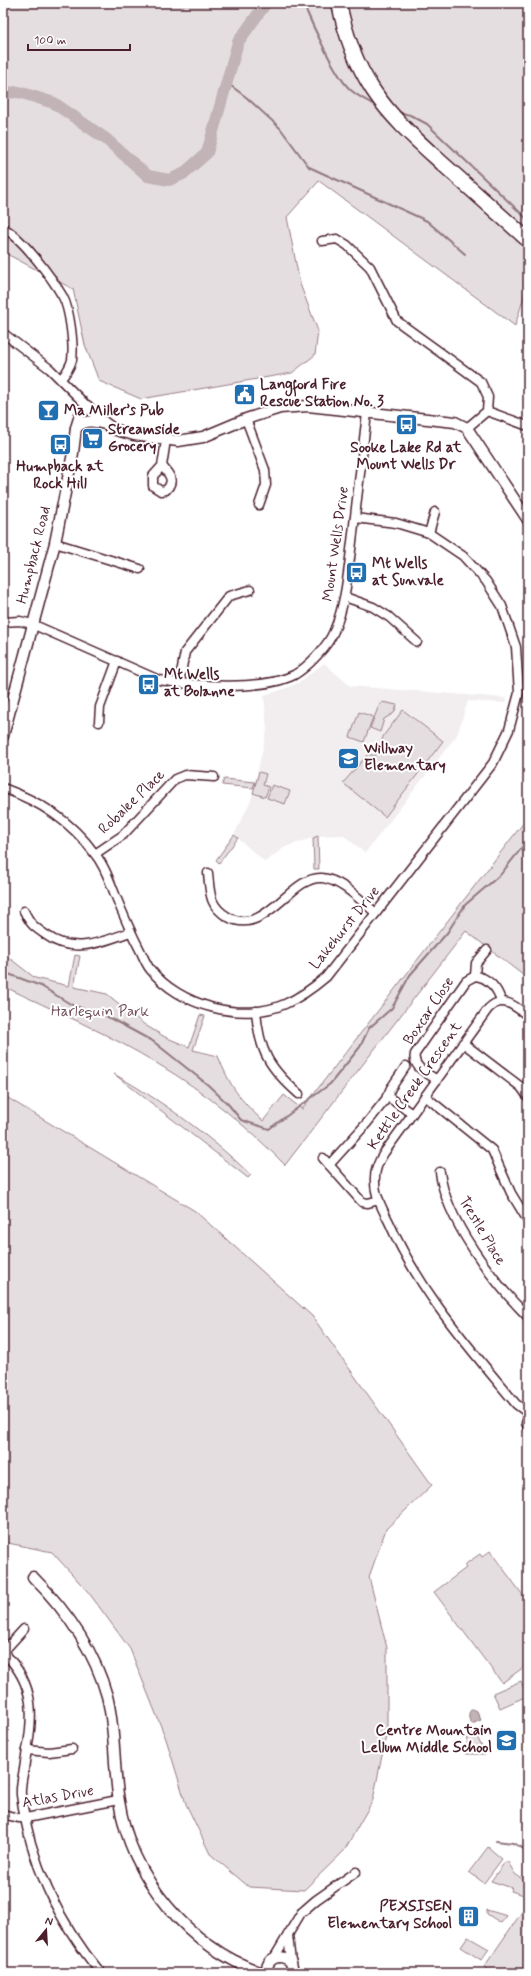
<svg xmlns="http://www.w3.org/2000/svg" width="531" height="1976" font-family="Mynerve,sans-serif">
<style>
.built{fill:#f2eeef}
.green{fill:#e5dee0;stroke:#987e86}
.water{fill:#c1b3b6;stroke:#91787e}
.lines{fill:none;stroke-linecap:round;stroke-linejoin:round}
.stream{stroke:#91787e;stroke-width:2}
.river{stroke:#c1b3b6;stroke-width:12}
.minor-casing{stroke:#4a1f2b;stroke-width:11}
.tertiary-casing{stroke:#4a1f2b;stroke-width:13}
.trunk-casing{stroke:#4a1f2b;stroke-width:17}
.minor{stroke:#fff;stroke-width:8}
.tertiary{stroke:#fff;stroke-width:10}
.trunk{stroke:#fff;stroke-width:14}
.labels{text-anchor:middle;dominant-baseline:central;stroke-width:4;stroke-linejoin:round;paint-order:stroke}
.poi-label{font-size:15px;font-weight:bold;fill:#4a1f2b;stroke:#fff;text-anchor:start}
.street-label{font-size:15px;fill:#4a1f2b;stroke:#fff}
.park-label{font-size:15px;fill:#714f58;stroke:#fff}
</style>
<rect width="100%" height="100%" fill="#fff"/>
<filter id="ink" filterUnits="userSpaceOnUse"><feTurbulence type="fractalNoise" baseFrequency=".025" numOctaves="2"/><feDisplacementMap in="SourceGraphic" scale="8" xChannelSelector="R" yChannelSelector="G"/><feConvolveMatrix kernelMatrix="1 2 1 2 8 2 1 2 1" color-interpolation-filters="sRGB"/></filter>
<g filter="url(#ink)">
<!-- built -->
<polygon class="built" points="324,663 350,686 506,698 505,703 468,701 457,735 365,853 343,835 318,836 285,847 265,862 234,835 251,800 267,730 264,695 281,690 298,683"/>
<!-- green -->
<g class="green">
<polygon points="3,3 528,3 528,283 515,326 319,181 287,217 300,284 318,331 315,355 292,373 141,399 99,381 85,345 73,289 3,252"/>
<polygon points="382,702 397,705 394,713 384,719 380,732 370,728 378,708"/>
<polygon points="403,710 443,741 385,817 343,783 368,754 375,756 384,735"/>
<polygon points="359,712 373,717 364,742 350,737"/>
<polygon points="259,772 266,774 263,785 269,787 265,797 253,793"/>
<polygon points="224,779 255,782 253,788 222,785"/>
<polygon points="272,785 290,791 285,804 267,798"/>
<path d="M528,817V979L466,931L285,1165C247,1126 205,1092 158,1064C109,1034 55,1011 3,986V953L35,978L69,986L75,955L80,956L74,987L107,994L145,1025L165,1037L189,1047L200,1015L205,1016L193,1050L218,1056C230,1086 239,1099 263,1121L284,1095L302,1109Z"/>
<polygon points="234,835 238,838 219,863 216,860"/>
<polygon points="318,836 319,869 314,869 313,838"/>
<path d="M114,1074C164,1102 209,1135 251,1175L248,1178Z"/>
<polygon points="3,1095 195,1211 312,1316 432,1485 386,1529 369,1577 387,1648 387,1731 373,1800 344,1851 304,1890 249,1887 210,1854 186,1804 166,1739 130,1649 89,1593 52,1552 3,1542"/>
<polygon points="490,1551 528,1602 528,1664 502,1683 434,1592 466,1568 464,1565 480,1554 482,1557"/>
<polygon points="521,1681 527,1696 500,1708 493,1693"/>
<polygon points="476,1734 485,1754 466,1754 468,1735"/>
<polygon points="488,1847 502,1859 484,1883 469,1872"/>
<polygon points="505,1862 508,1862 515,1874 528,1883 527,1896 511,1891 512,1888 491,1881"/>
<polygon points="528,1903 528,1973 493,1973 484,1967"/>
<polygon points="487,1910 507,1916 501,1923 487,1914"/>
<polygon points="468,1937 489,1949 481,1960 461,1947"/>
</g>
<!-- water -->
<path class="water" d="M473,1709L477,1711L481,1720L472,1724C468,1720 467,1711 473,1709Z"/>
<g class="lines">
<!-- stream -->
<g class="stream">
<path d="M303,3C311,22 337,80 352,91C360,98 370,102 378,107"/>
<polyline points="227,83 246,97 280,128 309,167 427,221 465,254"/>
<polyline points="398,112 410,115 427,124 528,220"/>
<polyline points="3,972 41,986 72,1005 106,1016 154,1042 208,1085 228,1104 241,1120 269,1129 330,1084 360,1047 369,1028 392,1008 410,975 447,933 465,905 501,874 528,840"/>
<polyline points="496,1841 513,1843 528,1851"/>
</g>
<!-- river -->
<polyline class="river" points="3,93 19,92 54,103 106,139 148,176 169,180 183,174 207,153 238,42 266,3"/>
<defs>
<g id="minor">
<path d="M3,228C22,237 52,278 63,297C70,310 74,345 72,360C70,367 66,373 61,379"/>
<polyline points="322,241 337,239 347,245 370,267 397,321 481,382 488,397 487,411 467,428"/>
<polyline points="3,333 50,369 87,406"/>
<polyline points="487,411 528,426"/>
<polyline points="246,419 265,470 266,485 259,505"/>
<path d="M162,466C170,475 175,481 166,490L161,491L153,486V476L162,466L166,440"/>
<polyline points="429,533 435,512"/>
<polyline points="55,543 140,569"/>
<polyline points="345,597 373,607 389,617 417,642"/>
<path d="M3,622L20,621L32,624L159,680C194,686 262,691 294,675C308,667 328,646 334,631C346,603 348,572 352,542C357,499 362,456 367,413"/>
<polyline points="179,683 185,652 229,596 250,590"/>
<polyline points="99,722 100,707 117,661"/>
<path d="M3,788C41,802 71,821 95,854C104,865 109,879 114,892C122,912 130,931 140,950C143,956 146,964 150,969C179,1006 242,1023 285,1004C301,997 313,988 326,977L493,763L509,730L519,693L516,647L502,606L486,581L463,556L429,533L396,523L355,518"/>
<polyline points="95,854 123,835 175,779 185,775 214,777"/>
<path d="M208,873C210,893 209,906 228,917C265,938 291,875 322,878C342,880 361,901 376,913"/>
<path d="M24,911C31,925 33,926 46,935C73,955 102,942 130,932"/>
<polyline points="475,976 476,963 487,950"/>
<path d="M256,1011C259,1051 269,1068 299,1094"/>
<path d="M528,1016C515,1006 502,994 488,1009L384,1153C378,1162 374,1171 375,1182C375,1196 383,1210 389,1222C419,1291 468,1346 516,1404L528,1413"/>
<polyline points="463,1043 521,1087 528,1097"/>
<path d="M437,1080C427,1073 412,1067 415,1054L466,981L475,976C488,977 498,989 501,1001"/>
<polyline points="387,1096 412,1114"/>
<polyline points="425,1096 492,1150 511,1193 528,1221"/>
<polyline points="323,1158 362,1202 368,1203 379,1200"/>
<polyline points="329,1165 367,1123 386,1099 391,1088 406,1066"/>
<path d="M440,1172C445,1219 495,1284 528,1317"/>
<polyline points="528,1418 526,1423 528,1427"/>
<path d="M3,1652C38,1686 33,1718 25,1762C24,1773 20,1783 21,1795C30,1861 58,1922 101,1973"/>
<polyline points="3,1652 24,1629"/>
<polyline points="27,1750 49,1752 72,1749"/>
<polyline points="3,1814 18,1818 26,1818 118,1800"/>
<polyline points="288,1935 291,1962"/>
<polyline points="274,1958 301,1913 316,1900 356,1872"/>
</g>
<g id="tertiary">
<path d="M76,428C85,419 93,421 105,424"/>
<polyline points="3,736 55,543 73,453 76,428 80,415 87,406 101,420 113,429 134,435 178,441 203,437 246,419 280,408 308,406 455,422 467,428 528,520"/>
<path d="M33,1577C67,1611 94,1649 107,1696C116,1731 113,1766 119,1801C131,1878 189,1948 263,1973"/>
<path d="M267,1973C265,1958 281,1952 291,1962L293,1973"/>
</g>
<path id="trunk" d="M339,3C345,34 356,64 373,90C392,119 419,142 444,165C472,190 500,215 528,240"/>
</defs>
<!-- minor casing -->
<use href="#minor" class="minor-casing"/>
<!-- tertiary casing -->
<use href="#tertiary" class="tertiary-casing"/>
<!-- trunk casing -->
<use href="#trunk" class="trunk-casing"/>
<!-- minor -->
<use href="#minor" class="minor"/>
<!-- tertiary -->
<use href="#tertiary" class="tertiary"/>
<!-- trunk -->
<use href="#trunk" class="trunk"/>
</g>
</g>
<!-- icons -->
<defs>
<symbol id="civic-square" viewBox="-11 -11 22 22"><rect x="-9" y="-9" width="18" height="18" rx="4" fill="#1f6fb2" stroke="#fff"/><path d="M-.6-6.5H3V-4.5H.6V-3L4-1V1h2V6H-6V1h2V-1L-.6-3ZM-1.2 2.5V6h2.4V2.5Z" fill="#fff"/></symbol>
<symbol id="bar-square" viewBox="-11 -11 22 22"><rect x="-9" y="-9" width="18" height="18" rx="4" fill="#1f6fb2" stroke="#fff"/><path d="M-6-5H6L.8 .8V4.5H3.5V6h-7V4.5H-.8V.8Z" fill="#fff"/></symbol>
<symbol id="bus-square" viewBox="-11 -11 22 22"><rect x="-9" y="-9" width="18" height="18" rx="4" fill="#1f6fb2" stroke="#fff"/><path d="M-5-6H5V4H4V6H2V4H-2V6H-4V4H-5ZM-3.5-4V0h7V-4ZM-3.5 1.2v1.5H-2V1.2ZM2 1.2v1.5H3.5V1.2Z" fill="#fff"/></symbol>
<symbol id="supermarket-square" viewBox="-11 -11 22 22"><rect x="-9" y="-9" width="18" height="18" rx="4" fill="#1f6fb2" stroke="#fff"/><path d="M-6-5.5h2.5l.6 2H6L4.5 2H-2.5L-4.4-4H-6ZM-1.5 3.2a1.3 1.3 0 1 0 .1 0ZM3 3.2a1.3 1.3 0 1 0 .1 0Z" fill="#fff"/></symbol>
<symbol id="school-square" viewBox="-11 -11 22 22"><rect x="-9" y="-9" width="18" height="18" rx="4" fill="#1f6fb2" stroke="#fff"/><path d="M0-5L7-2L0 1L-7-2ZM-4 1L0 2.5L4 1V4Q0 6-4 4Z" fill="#fff"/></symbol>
<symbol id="building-square" viewBox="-11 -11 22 22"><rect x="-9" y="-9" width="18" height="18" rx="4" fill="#1f6fb2" stroke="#fff"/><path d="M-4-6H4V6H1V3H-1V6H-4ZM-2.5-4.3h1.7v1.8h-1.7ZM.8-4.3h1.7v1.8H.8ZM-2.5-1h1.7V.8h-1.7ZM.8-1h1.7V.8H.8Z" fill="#fff"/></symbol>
</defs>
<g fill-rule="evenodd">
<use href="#civic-square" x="232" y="382" width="25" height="25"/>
<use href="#bar-square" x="36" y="398" width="25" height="25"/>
<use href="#bus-square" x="394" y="412" width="25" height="25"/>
<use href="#supermarket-square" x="80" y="426" width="25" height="25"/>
<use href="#bus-square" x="48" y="432" width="25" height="25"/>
<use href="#bus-square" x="344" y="560" width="25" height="25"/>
<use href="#bus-square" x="136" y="672" width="25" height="25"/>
<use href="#school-square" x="336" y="746" width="25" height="25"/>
<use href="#school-square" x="494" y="1728" width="25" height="25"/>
<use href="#building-square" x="456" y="1904" width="25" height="25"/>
</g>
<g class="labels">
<!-- poi labels -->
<g class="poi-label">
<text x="260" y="385">Langford Fire<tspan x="260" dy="17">Rescue Station No. 3</tspan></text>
<text x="64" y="411">Ma Miller’s Pub</text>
<text x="108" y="430">Streamside<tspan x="108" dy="17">Grocery</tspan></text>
<text x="406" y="448" text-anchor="middle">Sooke Lake Rd at<tspan x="406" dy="17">Mount Wells Dr</tspan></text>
<text x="60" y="467" text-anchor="middle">Humpback at<tspan x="60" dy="17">Rock Hill</tspan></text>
<text x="372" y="564">Mt Wells<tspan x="372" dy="17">at Sunvale</tspan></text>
<text x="164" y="675">Mt Wells<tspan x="164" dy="17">at Bolanne</tspan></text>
<text x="364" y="749">Willway<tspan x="364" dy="17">Elementary</tspan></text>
<text x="492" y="1731" text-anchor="end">Centre Mountain<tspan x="492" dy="17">Lellum Middle School</tspan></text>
<text x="452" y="1907" text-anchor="end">PEXSISEṈ<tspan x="452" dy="17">Elementary School</tspan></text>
</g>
<!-- street labels -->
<g class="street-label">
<text transform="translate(336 544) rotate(-82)">Mount Wells Drive</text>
<text transform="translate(34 555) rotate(-76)">Humpback Road</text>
<text transform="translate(132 802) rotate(-44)">Robalee Place</text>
<text transform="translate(345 928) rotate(-51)">Lakehurst Drive</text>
<text transform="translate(429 1011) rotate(-56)">Boxcar Close</text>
<text transform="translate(415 1086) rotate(-55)">Kettle Creek Crescent</text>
<text transform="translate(482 1231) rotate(59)">Trestle Place</text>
<text transform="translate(58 1797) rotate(-10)">Atlas Drive</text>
</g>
<!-- park labels -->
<g class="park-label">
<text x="100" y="1012">Harlequin Park</text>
</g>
</g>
<!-- margin -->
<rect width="531" height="1976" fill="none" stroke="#fff" stroke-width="16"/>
<rect x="8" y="8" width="515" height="1960" fill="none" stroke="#4a1f2b" stroke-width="1.5" filter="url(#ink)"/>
<!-- north arrow -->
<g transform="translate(46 1930) rotate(18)" stroke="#ffffff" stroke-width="3" paint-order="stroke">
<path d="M0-3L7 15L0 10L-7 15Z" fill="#4a1f2b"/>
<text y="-6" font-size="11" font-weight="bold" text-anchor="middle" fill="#4a1f2b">N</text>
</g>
<!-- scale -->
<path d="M28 44v6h102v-6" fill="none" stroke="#4a1f2b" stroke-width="2"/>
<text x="34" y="44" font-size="12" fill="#4a1f2b" stroke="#ffffff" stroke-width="3" paint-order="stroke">100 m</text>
</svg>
